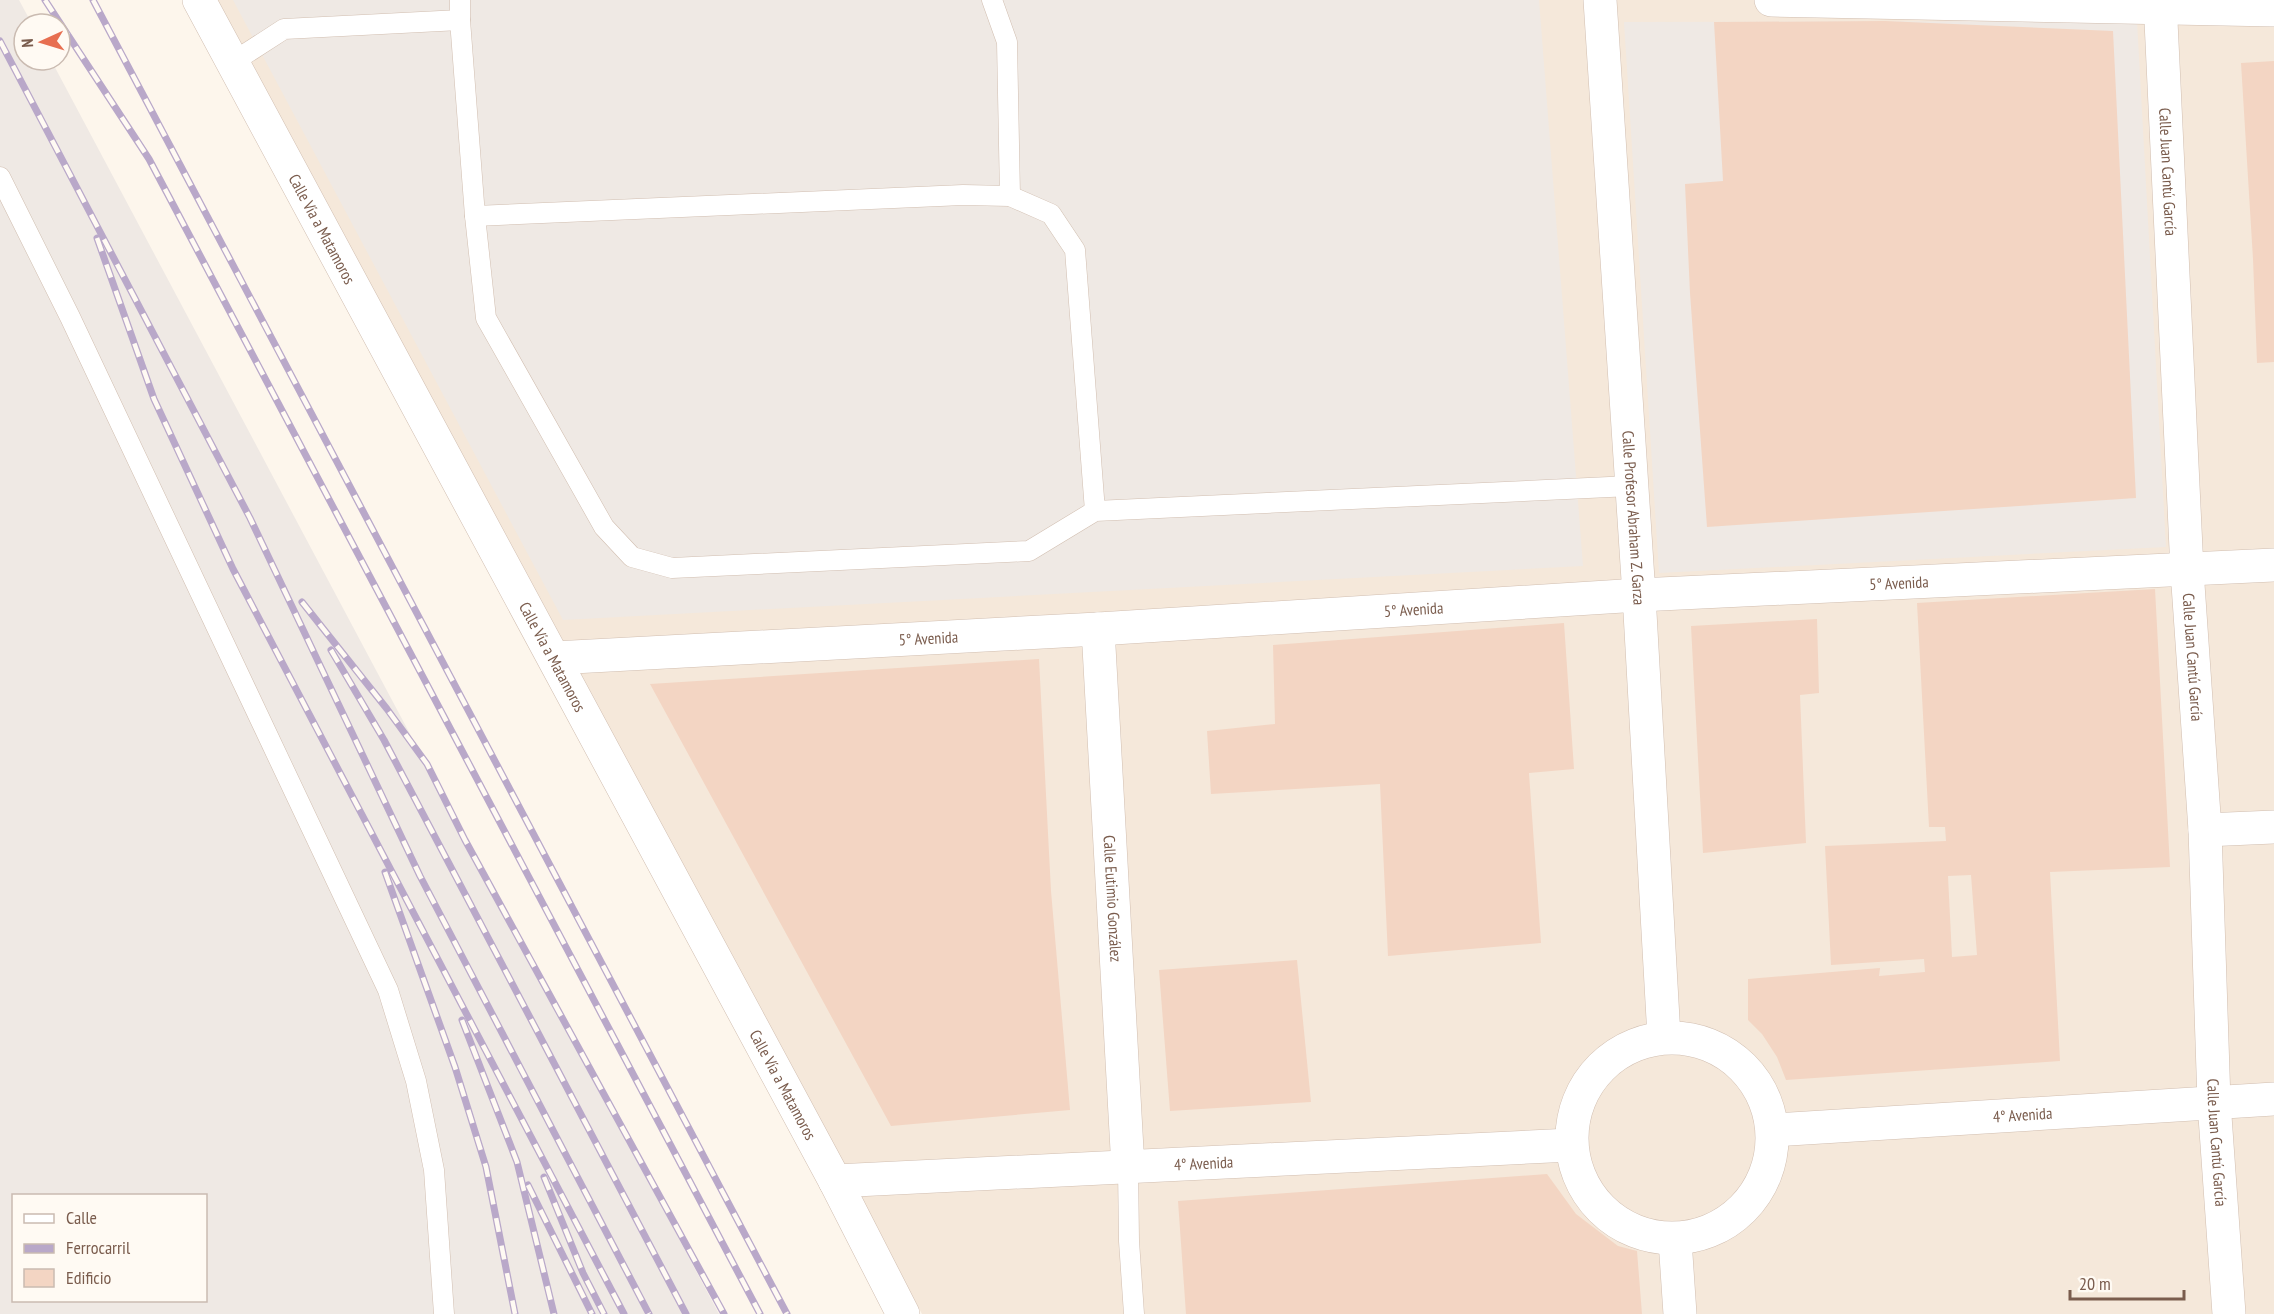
<svg xmlns="http://www.w3.org/2000/svg" width="2274" height="1314" font-family="'PT Sans Narrow',sans-serif">
<style>
.residential{fill:#f5e8da}
.industrial{fill:#efe9e4;fill-rule:evenodd}
.building{fill:#f3d5c3;fill-rule:evenodd}
.lines{fill:none;stroke-linecap:round;stroke-linejoin:round}
.service-casing{stroke:#d1beb0;stroke-width:21}
.minor-casing{stroke:#d1beb0;stroke-width:34}
.service{stroke:#fff;stroke-width:20}
.minor{stroke:#fff;stroke-width:33}
.rail-casing{stroke:#b9a8c9;stroke-width:7}
.rail{stroke:#fffaf3;stroke-width:4.5;stroke-dasharray:14;stroke-linecap:butt}
.labels{text-anchor:middle;dominant-baseline:central;stroke-width:6;stroke-linejoin:round;paint-order:stroke}
.street-label{font-size:16px;fill:#7a5c4d;stroke:#fffaf3}
</style>
<rect width="100%" height="100%" fill="#fdf6ec"/>
<!-- residential -->
<polygon class="residential" points="217,0 2274,0 2274,1314 922,1314"/>
<!-- industrial -->
<g class="industrial">
<path d="M0,0H19L32,24H24V60H51L719,1314H0ZM14,1196H206V1300H14Z"/>
<polygon points="233,0 1539,0 1583,566 563,620"/>
<polygon points="2137,21 2166,547 1659,573 1624,22"/>
</g>
<!-- building -->
<g class="building">
<polygon points="1885,21 2113,31 2136,498 1707,527 1690,293 1685,184 1723,181 1714,22"/>
<polygon points="2274,61 2274,362 2257,363 2253,259 2241,63"/>
<path d="M2155,589L2170,867L2050,872L2060,1061L1786,1080L1777,1057L1762,1034L1748,1020V979L1880,968L1879,976L1925,972L1924,959L1831,965L1825,846L1946,841L1945,827H1929L1917,603ZM1971,875L1977,955L1952,957L1948,876Z"/>
<polygon points="1817,619 1819,693 1800,695 1806,843 1703,853 1691,626"/>
<polygon points="1564,623 1574,769 1529,773 1541,943 1388,956 1380,784 1211,794 1207,731 1275,724 1273,645"/>
<polygon points="1039,659 1051,891 1070,1110 891,1126 650,684"/>
<polygon points="1297,960 1311,1102 1170,1111 1159,970"/>
<polygon points="1547,1174 1576,1214 1618,1246 1637,1251 1642,1314 1186,1314 1178,1201"/>
</g>
<g class="lines">
<defs>
<g id="service">
<polyline points="460,0 460,20 475,216 486,318 604,527 632,557 672,568 1029,551 1095,511 1631,486"/>
<polyline points="992,0 1007,42 1010,196"/>
<polyline points="233,62 284,29 460,20"/>
<polyline points="0,177 70,317 388,990 416,1081 434,1170 444,1314"/>
<polyline points="475,216 963,195 1010,196 1051,214 1075,250 1095,511"/>
<polyline points="1128,1168 1129,1241 1134,1314"/>
</g>
<g id="minor">
<path id="s1" d="M199,0L835,1181L903,1314"/>
<path id="s2" d="M1600,0L1639,595L1664,1037"/>
<polyline points="1771,0 2274,10"/>
<path id="s3" d="M2160,0L2187,570L2205,830L2214,1102L2229,1314"/>
<path id="s4" d="M1098,629L1128,1168"/>
<path id="s5" d="M554,658L1098,629L1639,595L2274,565"/>
<polyline points="2205,830 2274,827"/>
<circle cx="1672" cy="1138" r="100"/>
<path id="s6" d="M1773,1130L2274,1099"/>
<path id="s7" d="M835,1181L1571,1145"/>
<polyline points="1675,1240 1680,1314"/>
</g>
</defs>
<!-- service casing -->
<use href="#service" class="service-casing"/>
<!-- minor casing -->
<use href="#minor" class="minor-casing"/>
<!-- service -->
<use href="#service" class="service"/>
<!-- minor -->
<use href="#minor" class="minor"/>
<defs>
<g id="rail">
<polyline points="45,0 149,159 760,1314"/>
<polyline points="93,0 787,1314"/>
<polyline points="0,41 250,518 420,876 649,1314"/>
<polyline points="97,238 154,399 233,569 624,1314"/>
<polyline points="302,602 387,709 427,764 465,840 724,1314"/>
<polyline points="331,650 384,740 686,1314"/>
<polyline points="385,872 455,1067 486,1167 515,1314"/>
<polyline points="462,1020 517,1162 554,1314"/>
<polyline points="544,1177 583,1273 604,1314"/>
<polyline points="528,1185 592,1314"/>
</g>
</defs>
<!-- rail casing -->
<use href="#rail" class="rail-casing"/>
<!-- rail -->
<use href="#rail" class="rail"/>
</g>
<g class="labels">
<!-- street labels -->
<g class="street-label">
<text stroke="none"><textPath href="#s3" startOffset="172">Calle Juan Cantú García</textPath></text>
<text stroke="none"><textPath href="#s1" startOffset="260">Calle Vía a Matamoros</textPath></text>
<text stroke="none"><textPath href="#s2" startOffset="519">Calle Profesor Abraham Z. Garza</textPath></text>
<text stroke="none"><textPath href="#s5" startOffset="1347">5° Avenida</textPath></text>
<text stroke="none"><textPath href="#s5" startOffset="861">5° Avenida</textPath></text>
<text stroke="none"><textPath href="#s5" startOffset="375">5° Avenida</textPath></text>
<text stroke="none"><textPath href="#s1" startOffset="746">Calle Vía a Matamoros</textPath></text>
<text stroke="none"><textPath href="#s3" startOffset="658">Calle Juan Cantú García</textPath></text>
<text stroke="none"><textPath href="#s4" startOffset="270">Calle Eutimio González</textPath></text>
<text stroke="none"><textPath href="#s1" startOffset="1232">Calle Vía a Matamoros</textPath></text>
<text stroke="none"><textPath href="#s6" startOffset="250">4° Avenida</textPath></text>
<text stroke="none"><textPath href="#s3" startOffset="1144">Calle Juan Cantú García</textPath></text>
<text stroke="none"><textPath href="#s7" startOffset="369">4° Avenida</textPath></text>
</g>
</g>
<!-- legend -->
<rect x="12" y="1194" width="195" height="108" fill="#fffaf3" stroke="#cabbb1" stroke-width="1.5"/>
<rect x="24" y="1214" width="30" height="9" fill="#ffffff" stroke="#cabbb1" stroke-width="1.5"/>
<text x="66" y="1224" font-size="18" fill="#7a5c4d">Calle</text>
<rect x="24" y="1244" width="30" height="9" fill="#b9a8c9" stroke="#cabbb1" stroke-width="1.5"/>
<text x="66" y="1254" font-size="18" fill="#7a5c4d">Ferrocarril</text>
<rect x="24" y="1269" width="30" height="18" fill="#f3d5c3" stroke="#cabbb1" stroke-width="1.5"/>
<text x="66" y="1284" font-size="18" fill="#7a5c4d">Edificio</text>
<!-- north arrow -->
<g transform="translate(42 42) rotate(266)"><circle r="28" fill="#fffaf3" stroke="#cabbb1" stroke-width="1.5"/>
<path d="M0-4.5L10 22L0 15L-10 22Z" fill="#e76f51"/>
<text y="-9" font-size="16" font-weight="bold" text-anchor="middle" fill="#7a5c4d">N</text>
</g>
<!-- scale -->
<path d="M2070 1290v9h114v-9" fill="none" stroke="#7a5c4d" stroke-width="3"/>
<text x="2079" y="1290" font-size="18" fill="#7a5c4d" stroke="#fffaf3" stroke-width="4.5" paint-order="stroke">20 m</text>
</svg>
